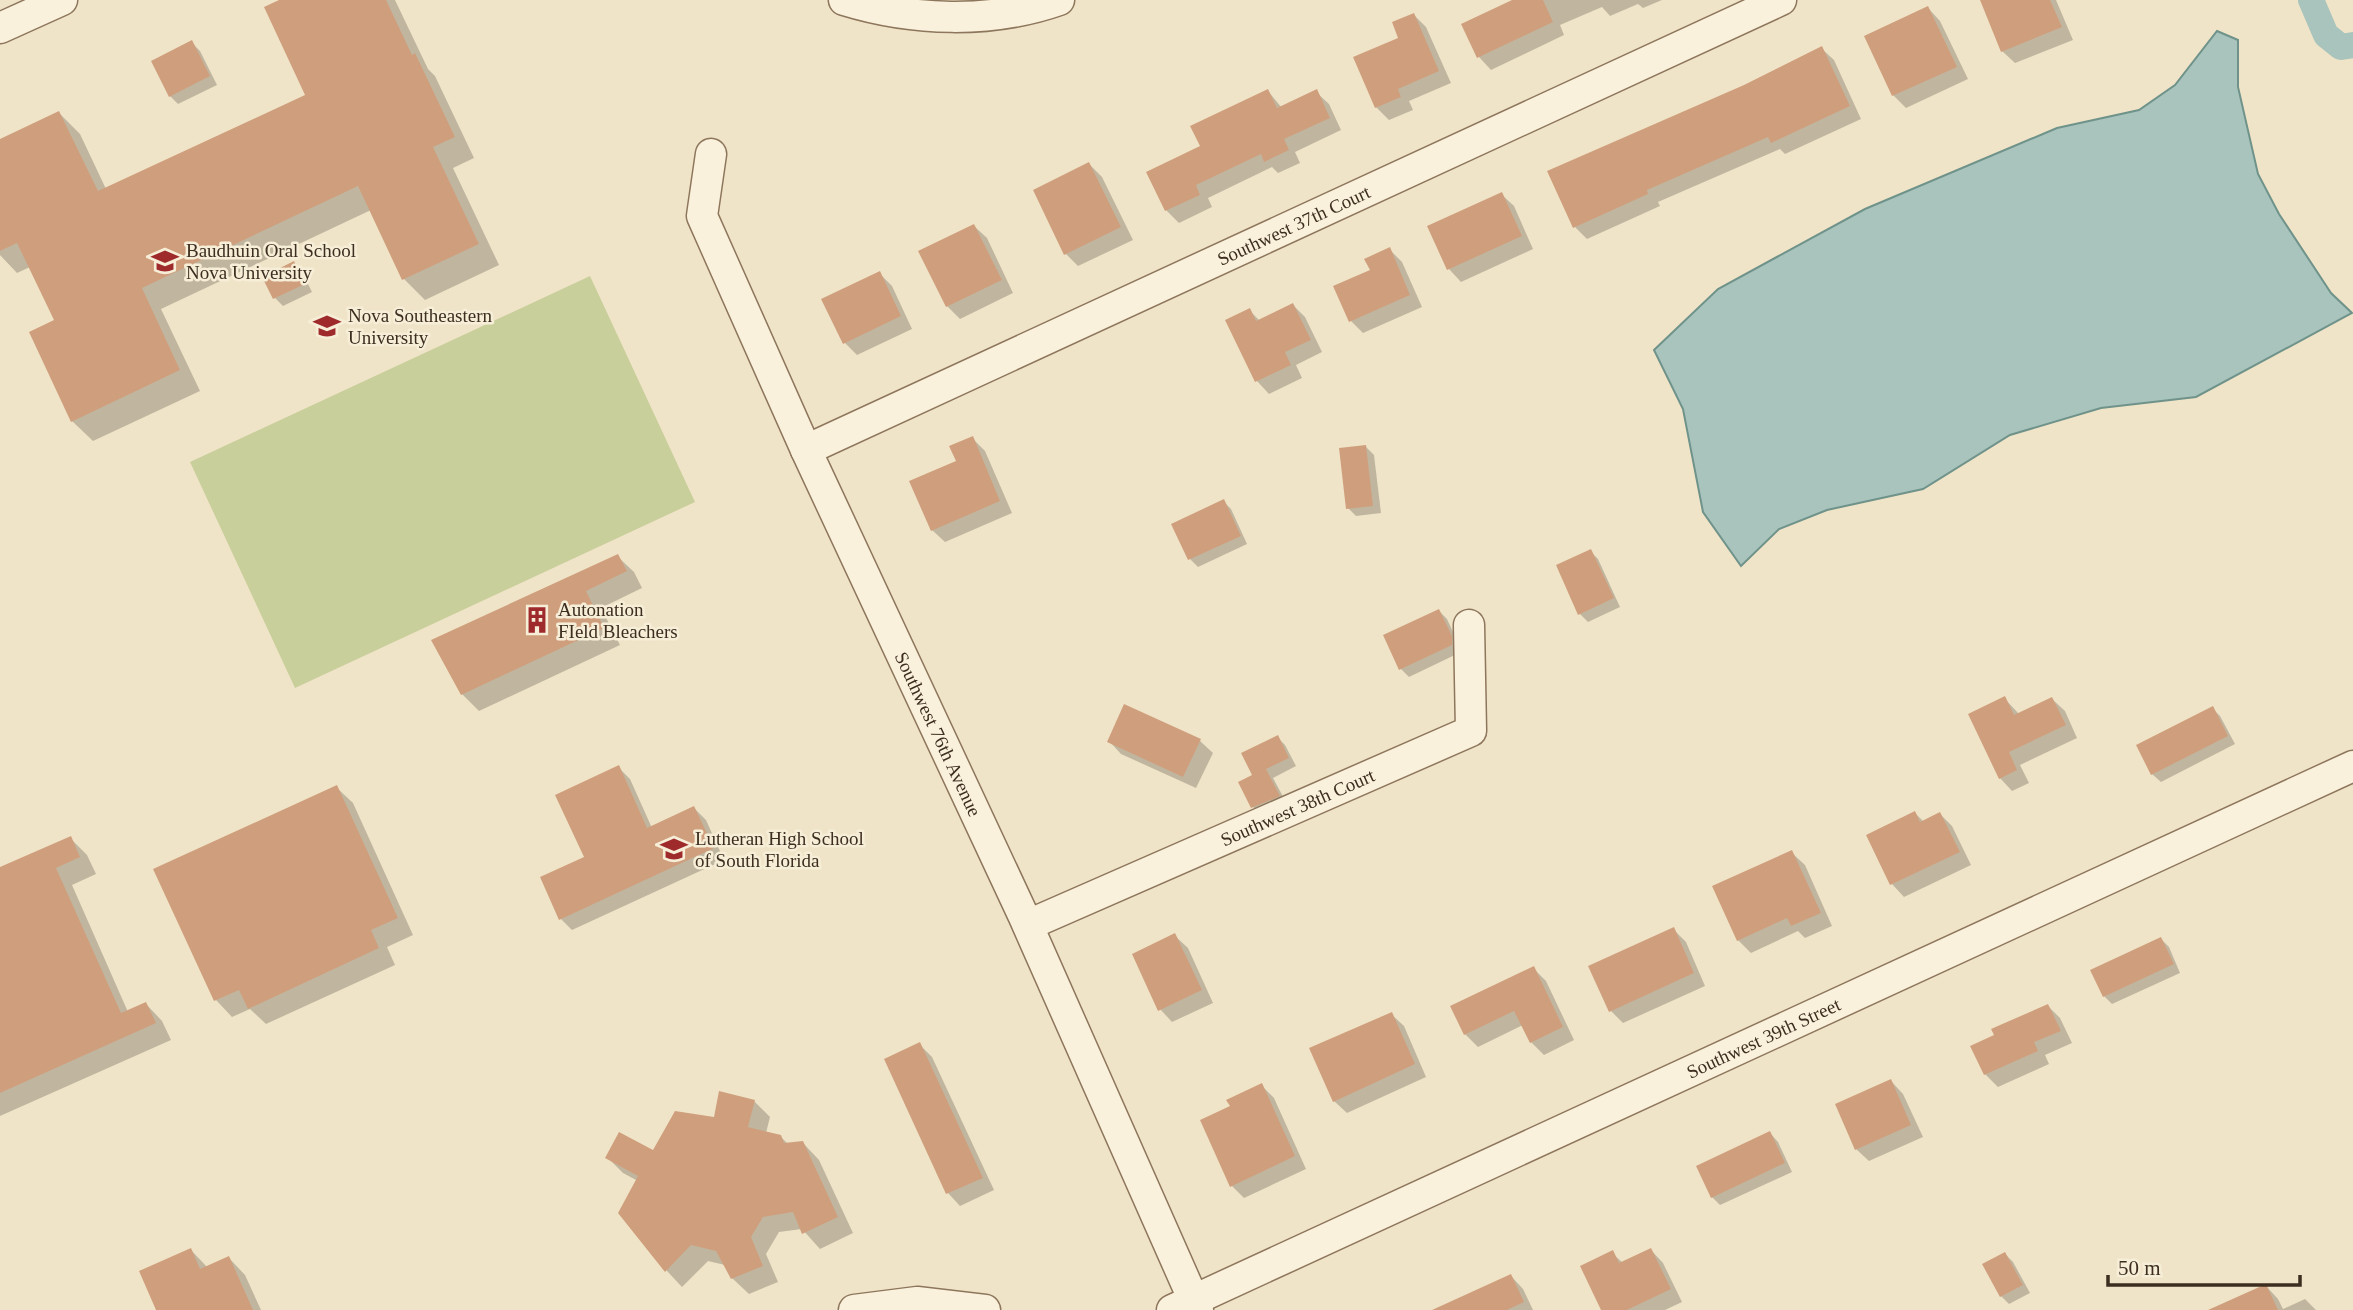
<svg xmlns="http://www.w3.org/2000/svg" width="2353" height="1310" font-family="'Times New Roman',serif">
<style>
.green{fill:#c9cf9b}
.water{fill:#a9c4bc;stroke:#6f938a;stroke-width:2}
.shadow{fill:#0003}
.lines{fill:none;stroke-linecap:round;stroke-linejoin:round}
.canal{stroke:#a9c4bc;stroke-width:26}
.building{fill:#cf9f7d}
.minor-casing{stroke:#8d765c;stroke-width:33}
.minor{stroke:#faf1dc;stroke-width:30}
.labels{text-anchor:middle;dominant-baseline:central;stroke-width:5;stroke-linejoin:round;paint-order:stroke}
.street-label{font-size:19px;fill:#3d2e20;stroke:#f7eed8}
.poi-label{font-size:19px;fill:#3d2e20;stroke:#f7eed8;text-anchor:start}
</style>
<rect width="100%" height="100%" fill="#f0e4c8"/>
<!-- green -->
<polygon class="green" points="590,276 695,502 295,688 190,462"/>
<!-- water -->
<polygon class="water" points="2217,31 2238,40 2238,87 2258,174 2279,214 2331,293 2352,313 2196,397 2101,408 2010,435 1923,489 1827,510 1779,529 1741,566 1703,512 1683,409 1654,350 1718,289 1865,209 2057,128 2139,110 2175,85"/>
<!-- shadow -->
<g class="shadow">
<polygon points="283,0 395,0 428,69 435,76 474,158 453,168 499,265 425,300 404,279 371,210 161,309 200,391 93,441 72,421 56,321 30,267 17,273 0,255 0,141 59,113 80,134 106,189 308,96"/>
<polygon points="1516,0 1662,0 1643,8 1638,4 1610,16 1602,7 1560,25 1564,35 1491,70 1479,57 1464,25"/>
<polygon points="1981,0 2056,0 2073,40 2015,63 2002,51"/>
<polygon points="1928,8 1940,21 1968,79 1906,108 1893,95"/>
<polygon points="1414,15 1426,27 1451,83 1409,101 1413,110 1389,120 1376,107 1400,39"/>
<polygon points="192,43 200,51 217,85 178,104 170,96"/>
<polygon points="1821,48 1834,60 1861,119 1785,154 1780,149 1658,202 1660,206 1587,239 1575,227 1744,87"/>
<polygon points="1268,91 1282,108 1316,92 1329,104 1341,130 1295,152 1300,163 1278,173 1272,167 1208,198 1212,207 1179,223 1166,210"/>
<polygon points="1089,164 1102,177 1133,240 1078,266 1066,254"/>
<polygon points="1501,194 1514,206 1533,249 1461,282 1449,269 1429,227"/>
<polygon points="974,226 987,238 1013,293 960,319 947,306"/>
<polygon points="1390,250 1402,262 1422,307 1363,333 1351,321"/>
<polygon points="294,264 302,272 312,292 283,306 275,298"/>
<polygon points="879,273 892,286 912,329 857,355 845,343"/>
<polygon points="1293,305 1305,317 1322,352 1296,365 1302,378 1269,394 1257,381 1228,321 1249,310 1260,321"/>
<polygon points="972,438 985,451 1012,513 945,542 932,530 958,462"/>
<polygon points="1366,447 1374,455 1381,513 1356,516 1348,508"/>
<polygon points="1223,501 1231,509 1247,544 1198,567 1190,559"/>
<polygon points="1590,551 1598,559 1620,607 1588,622 1580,614"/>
<polygon points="617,556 634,572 642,588 601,608 620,645 479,711 462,694"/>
<polygon points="1439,611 1447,619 1459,645 1459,653 1409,677 1401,669"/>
<polygon points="2005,699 2019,714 2052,699 2065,711 2077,738 2020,765 2029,783 2012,791 2000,778"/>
<polygon points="2212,708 2220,716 2235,744 2161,782 2152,774"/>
<polygon points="1277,737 1285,745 1296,766 1273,778 1287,804 1261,815 1253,807 1254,776"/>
<polygon points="1109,741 1200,741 1213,753 1196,788 1121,754"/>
<polygon points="618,767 630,779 652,828 694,808 706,820 724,860 572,930 561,919 587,858"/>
<polygon points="336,787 353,803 413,935 387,947 395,965 266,1024 250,1009 232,1017 216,1000"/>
<polygon points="1915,813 1924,822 1940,814 1952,826 1971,865 1904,897 1892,884 1868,836"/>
<polygon points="70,838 87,855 96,874 72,885 128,1012 146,1004 162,1021 171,1040 0,1116 0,869"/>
<polygon points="1792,853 1805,865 1832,926 1805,938 1798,931 1751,953 1738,940"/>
<polygon points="1673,929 1686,942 1705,986 1623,1023 1611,1011"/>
<polygon points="1175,936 1188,948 1213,1003 1172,1022 1160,1009"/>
<polygon points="2161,939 2169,947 2180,973 2112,1004 2104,996"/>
<polygon points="1533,968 1546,981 1574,1040 1544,1055 1531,1042 1523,1025 1478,1047 1465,1034"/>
<polygon points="2048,1006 2060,1018 2072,1043 2045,1055 2049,1064 1998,1087 1985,1074"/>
<polygon points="1391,1014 1404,1026 1426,1077 1347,1113 1334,1101"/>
<polygon points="919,1044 932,1057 994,1190 960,1206 948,1193 886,1060"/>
<polygon points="1891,1081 1903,1094 1923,1137 1869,1161 1856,1149"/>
<polygon points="1262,1086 1274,1098 1306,1169 1244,1198 1232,1186"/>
<polygon points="754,1101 770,1117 766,1133 780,1136 789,1145 803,1143 819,1160 853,1233 820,1249 802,1229 779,1232 766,1254 778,1282 749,1294 732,1278 725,1265 708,1261 682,1287 667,1271 620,1213 638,1181 623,1173 607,1157 654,1153"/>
<polygon points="1770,1133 1778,1142 1792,1172 1720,1205 1712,1197"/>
<polygon points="191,1250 207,1267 229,1258 245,1275 261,1310 158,1310"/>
<polygon points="1651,1250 1663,1263 1682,1302 1665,1310 1603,1310 1612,1253 1623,1263"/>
<polygon points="2005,1254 2013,1262 2030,1293 2009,1304 2001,1296"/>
<polygon points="1511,1276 1523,1289 1533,1310 1436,1310"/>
<polygon points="2266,1286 2278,1299 2283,1309 2305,1299 2316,1310 2212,1310"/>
</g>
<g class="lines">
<!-- canal -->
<polyline class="canal" points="2311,0 2326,35 2341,47 2353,45"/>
</g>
<!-- building -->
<g class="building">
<polygon points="279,0 386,0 412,55 415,53 455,137 433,147 479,244 402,280 358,186 142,288 180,370 71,422 29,332 54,320 17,243 0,251 0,139 59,111 98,191 305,95 264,7"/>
<polygon points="1512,0 1543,0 1553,22 1477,58 1461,24"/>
<polygon points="1980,0 2050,0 2062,27 2001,52"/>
<polygon points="1928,6 1957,67 1892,96 1864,36"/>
<polygon points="1414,13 1439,71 1398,89 1401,97 1375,108 1353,57 1398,38 1392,22"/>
<polygon points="192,40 210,76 169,97 151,61"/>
<polygon points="1822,46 1850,106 1771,143 1768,137 1647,190 1648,194 1573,228 1547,171 1744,85"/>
<polygon points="1268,89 1277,108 1317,89 1330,118 1284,139 1289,150 1264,162 1261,154 1196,185 1200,195 1165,211 1146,172 1200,146 1190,126"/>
<polygon points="1089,162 1121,227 1064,255 1033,190"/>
<polygon points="1502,192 1522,236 1447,270 1427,226"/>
<polygon points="974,224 1002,280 946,307 918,251"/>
<polygon points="1390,247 1410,295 1349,322 1333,286 1370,270 1364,259"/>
<polygon points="294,261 305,284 273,299 262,277"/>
<polygon points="880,271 901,316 843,344 821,299"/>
<polygon points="1293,303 1311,340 1285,352 1291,365 1255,382 1225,320 1250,308 1256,321"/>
<polygon points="973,436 1000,501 931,531 909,481 956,461 949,446"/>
<polygon points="1366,445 1373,506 1346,509 1339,448"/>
<polygon points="1224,499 1241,536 1188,560 1171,524"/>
<polygon points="1591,549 1614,598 1578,615 1556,565"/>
<polygon points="618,554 627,571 586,591 604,628 461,695 431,640"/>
<polygon points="1439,609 1452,636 1452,645 1399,670 1383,635"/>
<polygon points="2005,696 2014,715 2052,697 2066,725 2009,752 2017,770 1999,779 1968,714"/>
<polygon points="1124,704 1201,739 1183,777 1107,742"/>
<polygon points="2213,706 2228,736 2151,775 2136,745"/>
<polygon points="1278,735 1289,758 1266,769 1280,796 1251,808 1238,782 1252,775 1241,753"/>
<polygon points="619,765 647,828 694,806 714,848 559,920 540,877 584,857 555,795"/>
<polygon points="337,785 398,918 371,930 379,948 248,1009 239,990 214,1001 153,869"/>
<polygon points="1915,811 1920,822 1940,812 1960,852 1890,885 1866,835"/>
<polygon points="71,836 80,857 56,868 121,1013 146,1002 156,1023 0,1093 0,867"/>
<polygon points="1792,850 1821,913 1791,926 1787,918 1737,941 1712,886"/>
<polygon points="1674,927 1694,973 1609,1012 1588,966"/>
<polygon points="1175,933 1202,990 1158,1011 1132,954"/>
<polygon points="2161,937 2174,964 2103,997 2090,970"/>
<polygon points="1534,966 1563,1027 1530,1043 1514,1011 1464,1035 1450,1006"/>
<polygon points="2048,1004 2061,1031 2034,1042 2038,1051 1984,1075 1970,1046 1994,1035 1991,1029"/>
<polygon points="1392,1012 1415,1064 1333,1102 1309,1048"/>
<polygon points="920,1042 983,1178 946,1194 884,1059"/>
<polygon points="1891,1079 1911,1125 1855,1150 1835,1104"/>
<polygon points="1262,1083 1295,1156 1230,1187 1200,1120 1230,1106 1226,1100"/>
<polygon points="719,1091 755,1100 748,1127 781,1135 784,1143 803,1141 838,1217 802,1234 793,1212 763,1217 751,1237 763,1266 731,1279 716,1251 691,1245 665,1272 618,1213 638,1176 605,1158 619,1132 653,1150 675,1111 714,1117"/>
<polygon points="1770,1131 1785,1163 1711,1198 1696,1166"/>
<polygon points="191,1248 200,1269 229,1256 253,1310 156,1310 139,1271"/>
<polygon points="1651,1248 1671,1289 1627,1310 1601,1310 1580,1266 1613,1250 1619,1263"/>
<polygon points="2005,1252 2023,1285 2000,1297 1982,1264"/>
<polygon points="1511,1274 1524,1302 1507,1310 1432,1310"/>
<polygon points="2266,1284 2278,1310 2208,1310"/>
</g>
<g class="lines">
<defs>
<g id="minor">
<path d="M844,0C912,21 991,24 1059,0"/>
<polyline points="0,28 62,0"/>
<path id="s1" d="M711,154L702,216L806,450L1024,917L1198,1310"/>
<path id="s2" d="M806,450L1781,0"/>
<path id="s3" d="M1028,925L1471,731L1469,625"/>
<polyline points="854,1310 917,1302 985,1310"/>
<path id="s4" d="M1172,1310L2353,766"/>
</g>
</defs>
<!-- minor casing -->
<use href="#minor" class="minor-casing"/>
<!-- minor -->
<use href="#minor" class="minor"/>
</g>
<!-- icons -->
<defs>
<symbol id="school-bare" viewBox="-9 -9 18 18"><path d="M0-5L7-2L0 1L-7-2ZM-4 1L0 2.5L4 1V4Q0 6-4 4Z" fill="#9e2a2b" stroke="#f7eed8" stroke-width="2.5" paint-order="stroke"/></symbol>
<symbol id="university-bare" viewBox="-9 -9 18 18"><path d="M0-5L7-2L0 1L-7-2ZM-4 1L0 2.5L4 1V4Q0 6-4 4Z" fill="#9e2a2b" stroke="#f7eed8" stroke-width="2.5" paint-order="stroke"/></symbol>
<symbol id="building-bare" viewBox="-9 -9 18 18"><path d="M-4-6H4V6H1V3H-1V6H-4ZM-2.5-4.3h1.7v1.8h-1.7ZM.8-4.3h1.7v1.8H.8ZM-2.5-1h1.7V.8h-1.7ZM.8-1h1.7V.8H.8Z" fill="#9e2a2b" stroke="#f7eed8" stroke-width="2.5" paint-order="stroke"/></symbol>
</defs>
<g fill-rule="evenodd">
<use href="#school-bare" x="146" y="242" width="38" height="38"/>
<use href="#university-bare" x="308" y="307" width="38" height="38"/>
<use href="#building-bare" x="518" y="601" width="38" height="38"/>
<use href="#school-bare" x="655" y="830" width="38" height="38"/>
</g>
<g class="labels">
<!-- street labels -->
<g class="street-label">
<text stroke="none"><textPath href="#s2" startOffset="537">Southwest 37th Court</textPath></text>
<text stroke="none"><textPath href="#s1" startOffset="632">Southwest 76th Avenue</textPath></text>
<text stroke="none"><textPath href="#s3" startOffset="294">Southwest 38th Court</textPath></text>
<text stroke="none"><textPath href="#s4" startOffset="651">Southwest 39th Street</textPath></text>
</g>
<!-- poi labels -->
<g class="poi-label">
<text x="186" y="250">Baudhuin Oral School<tspan x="186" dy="22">Nova University</tspan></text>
<text x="348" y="315">Nova Southeastern<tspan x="348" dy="22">University</tspan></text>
<text x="558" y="609">Autonation<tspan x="558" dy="22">FIeld Bleachers</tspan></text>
<text x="695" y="838">Lutheran High School<tspan x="695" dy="22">of South Florida</tspan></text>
</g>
</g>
<!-- scale -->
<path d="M2108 1275v10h192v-10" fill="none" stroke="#3d2e20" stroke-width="3.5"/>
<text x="2118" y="1275" font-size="21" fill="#3d2e20" stroke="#f7eed8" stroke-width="5" paint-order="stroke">50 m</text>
</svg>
